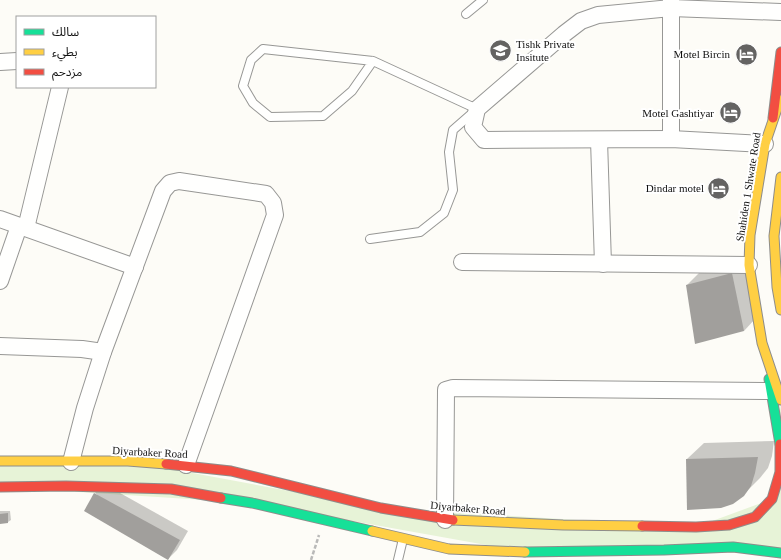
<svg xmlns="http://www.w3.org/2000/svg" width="781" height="560" font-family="'Times New Roman','Noto Sans Arabic',serif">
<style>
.green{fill:#e7f3d7}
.shadow{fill:#0003}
.building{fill:#a19f9c}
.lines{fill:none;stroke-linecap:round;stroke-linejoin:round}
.lane-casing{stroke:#979795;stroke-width:10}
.street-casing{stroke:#979795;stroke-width:18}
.fast-casing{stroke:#8e8d8b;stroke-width:11}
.slow-casing{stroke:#8e8d8b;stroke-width:11}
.jam-casing{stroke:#8e8d8b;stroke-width:11}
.path{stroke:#b9b9b8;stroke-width:2.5;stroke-dasharray:4 2;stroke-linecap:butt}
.lane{stroke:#fffffe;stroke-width:8}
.street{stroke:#fffffe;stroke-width:16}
.fast{stroke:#16e098;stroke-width:9}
.slow{stroke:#ffcf43;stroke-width:9}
.jam{stroke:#f24e42;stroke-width:9}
.labels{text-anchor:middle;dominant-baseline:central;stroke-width:4;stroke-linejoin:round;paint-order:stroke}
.poi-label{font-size:11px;fill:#111;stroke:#fff;text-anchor:end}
.street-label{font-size:11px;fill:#111;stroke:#fff}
</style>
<rect width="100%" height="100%" fill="#fdfcf7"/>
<!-- green -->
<polygon class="green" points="781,400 781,553 525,552 252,503 0,487 0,461 128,461 381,508 696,527 772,499"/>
<!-- shadow -->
<g class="shadow">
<polygon points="743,261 755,319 744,331 687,285 699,273"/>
<polygon points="774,441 772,456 768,468 760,478 743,495 687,459 704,443"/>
<polygon points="104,484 188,531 177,550 168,559 95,493"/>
<polygon points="0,511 10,511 11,520 8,522 0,523"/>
</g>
<!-- building -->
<g class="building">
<polygon points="732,273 744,331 695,344 686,285"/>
<polygon points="758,457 755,473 751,486 744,496 733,504 721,508 687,510 686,459"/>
<polygon points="94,493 180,540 168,560 84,511"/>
<polygon points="8,513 8,523 0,524 0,514"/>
</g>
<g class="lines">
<defs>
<g id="lane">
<polyline points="466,14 483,0"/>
<polyline points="370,239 420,232 444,213 453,190 449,152 453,130 477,109 373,61 263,49 251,60 243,86 253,103 270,117 323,116 352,91 373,61"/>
<polyline points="398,560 403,539"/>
</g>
<g id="street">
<polyline points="671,0 671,139"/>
<polyline points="0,62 17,61"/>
<polyline points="599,140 603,264"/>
<polyline points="765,144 671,139 484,140 473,127 477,109 564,34 581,21 598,15 671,8 781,12"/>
<polyline points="0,219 135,267"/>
<polyline points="26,228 60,87"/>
<polyline points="462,262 749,265"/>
<polyline points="0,281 19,226"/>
<polyline points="0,346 82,349 103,352"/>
<polyline points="71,462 85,408 103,352 163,191 170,183 179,181 266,194 273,203 275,215 186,465"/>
<polyline points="445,520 446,390 453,388 772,391"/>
</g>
<g id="fast">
<polyline points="769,379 780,444"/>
<polyline points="221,498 252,503 372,531"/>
<polyline points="525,552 664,550 733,547 781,553"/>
</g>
<g id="slow">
<polyline points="780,100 765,144 750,235 749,265 762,343 781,400"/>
<polyline points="781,177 774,236 777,287 781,310"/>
<polyline points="0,461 128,461 166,464"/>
<polyline points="453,520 563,525 642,526"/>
<polyline points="372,531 449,549 525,552"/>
</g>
<g id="jam">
<polyline points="773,118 781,52"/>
<polyline points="166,464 231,471 381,508 453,520"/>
<polyline points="0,487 66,486 171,489 221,498"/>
<polyline points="642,526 696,527 729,525 755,517 772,499 780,472 780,444"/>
</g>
</defs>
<!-- lane casing -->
<use href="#lane" class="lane-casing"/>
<!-- street casing -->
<use href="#street" class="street-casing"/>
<!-- fast casing -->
<use href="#fast" class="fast-casing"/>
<!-- slow casing -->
<use href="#slow" class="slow-casing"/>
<!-- jam casing -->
<use href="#jam" class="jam-casing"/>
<!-- path -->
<polyline class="path" points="311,560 319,535"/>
<!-- lane -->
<use href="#lane" class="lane"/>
<!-- street -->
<use href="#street" class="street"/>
<!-- fast -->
<use href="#fast" class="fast"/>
<!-- slow -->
<use href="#slow" class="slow"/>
<!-- jam -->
<use href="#jam" class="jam"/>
</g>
<!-- icons -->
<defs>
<symbol id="university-disc" viewBox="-11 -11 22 22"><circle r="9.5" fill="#646362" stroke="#fff"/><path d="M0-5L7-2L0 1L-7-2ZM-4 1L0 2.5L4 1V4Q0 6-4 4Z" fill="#fff"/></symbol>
<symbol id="hotel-disc" viewBox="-11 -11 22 22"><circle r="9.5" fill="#646362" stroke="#fff"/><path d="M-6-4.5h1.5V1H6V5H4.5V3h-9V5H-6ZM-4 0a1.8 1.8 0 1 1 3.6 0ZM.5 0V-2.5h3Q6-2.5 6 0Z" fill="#fff"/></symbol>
</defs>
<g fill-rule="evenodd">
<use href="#university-disc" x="488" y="38" width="25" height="25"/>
<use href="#hotel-disc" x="734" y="42" width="25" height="25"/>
<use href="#hotel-disc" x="718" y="100" width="25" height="25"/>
<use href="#hotel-disc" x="706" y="176" width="25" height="25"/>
</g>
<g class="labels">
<!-- poi labels -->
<g class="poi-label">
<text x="516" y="44" text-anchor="start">Tishk Private<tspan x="516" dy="13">Insitute</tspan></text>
<text x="730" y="54">Motel Bircin</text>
<text x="714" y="113">Motel Gashtiyar</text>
<text x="704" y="188">Dindar motel</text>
</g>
<!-- street labels -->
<g class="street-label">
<text transform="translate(748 187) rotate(-81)">Shahiden 1 Shwate Road</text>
<text transform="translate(150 452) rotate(3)">Diyarbaker Road</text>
<text transform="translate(468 508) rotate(5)">Diyarbaker Road</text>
</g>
</g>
<!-- legend -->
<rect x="16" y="16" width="140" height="72" fill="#ffffff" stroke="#a0a0a0"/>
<rect x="24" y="29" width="20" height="6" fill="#16e098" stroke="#a0a0a0"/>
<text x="52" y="36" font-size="12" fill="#111111">سالك</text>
<rect x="24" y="49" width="20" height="6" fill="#ffcf43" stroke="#a0a0a0"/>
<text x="52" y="56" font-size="12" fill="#111111">بطيء</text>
<rect x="24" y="69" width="20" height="6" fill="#f24e42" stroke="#a0a0a0"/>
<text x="52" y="76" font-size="12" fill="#111111">مزدحم</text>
</svg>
